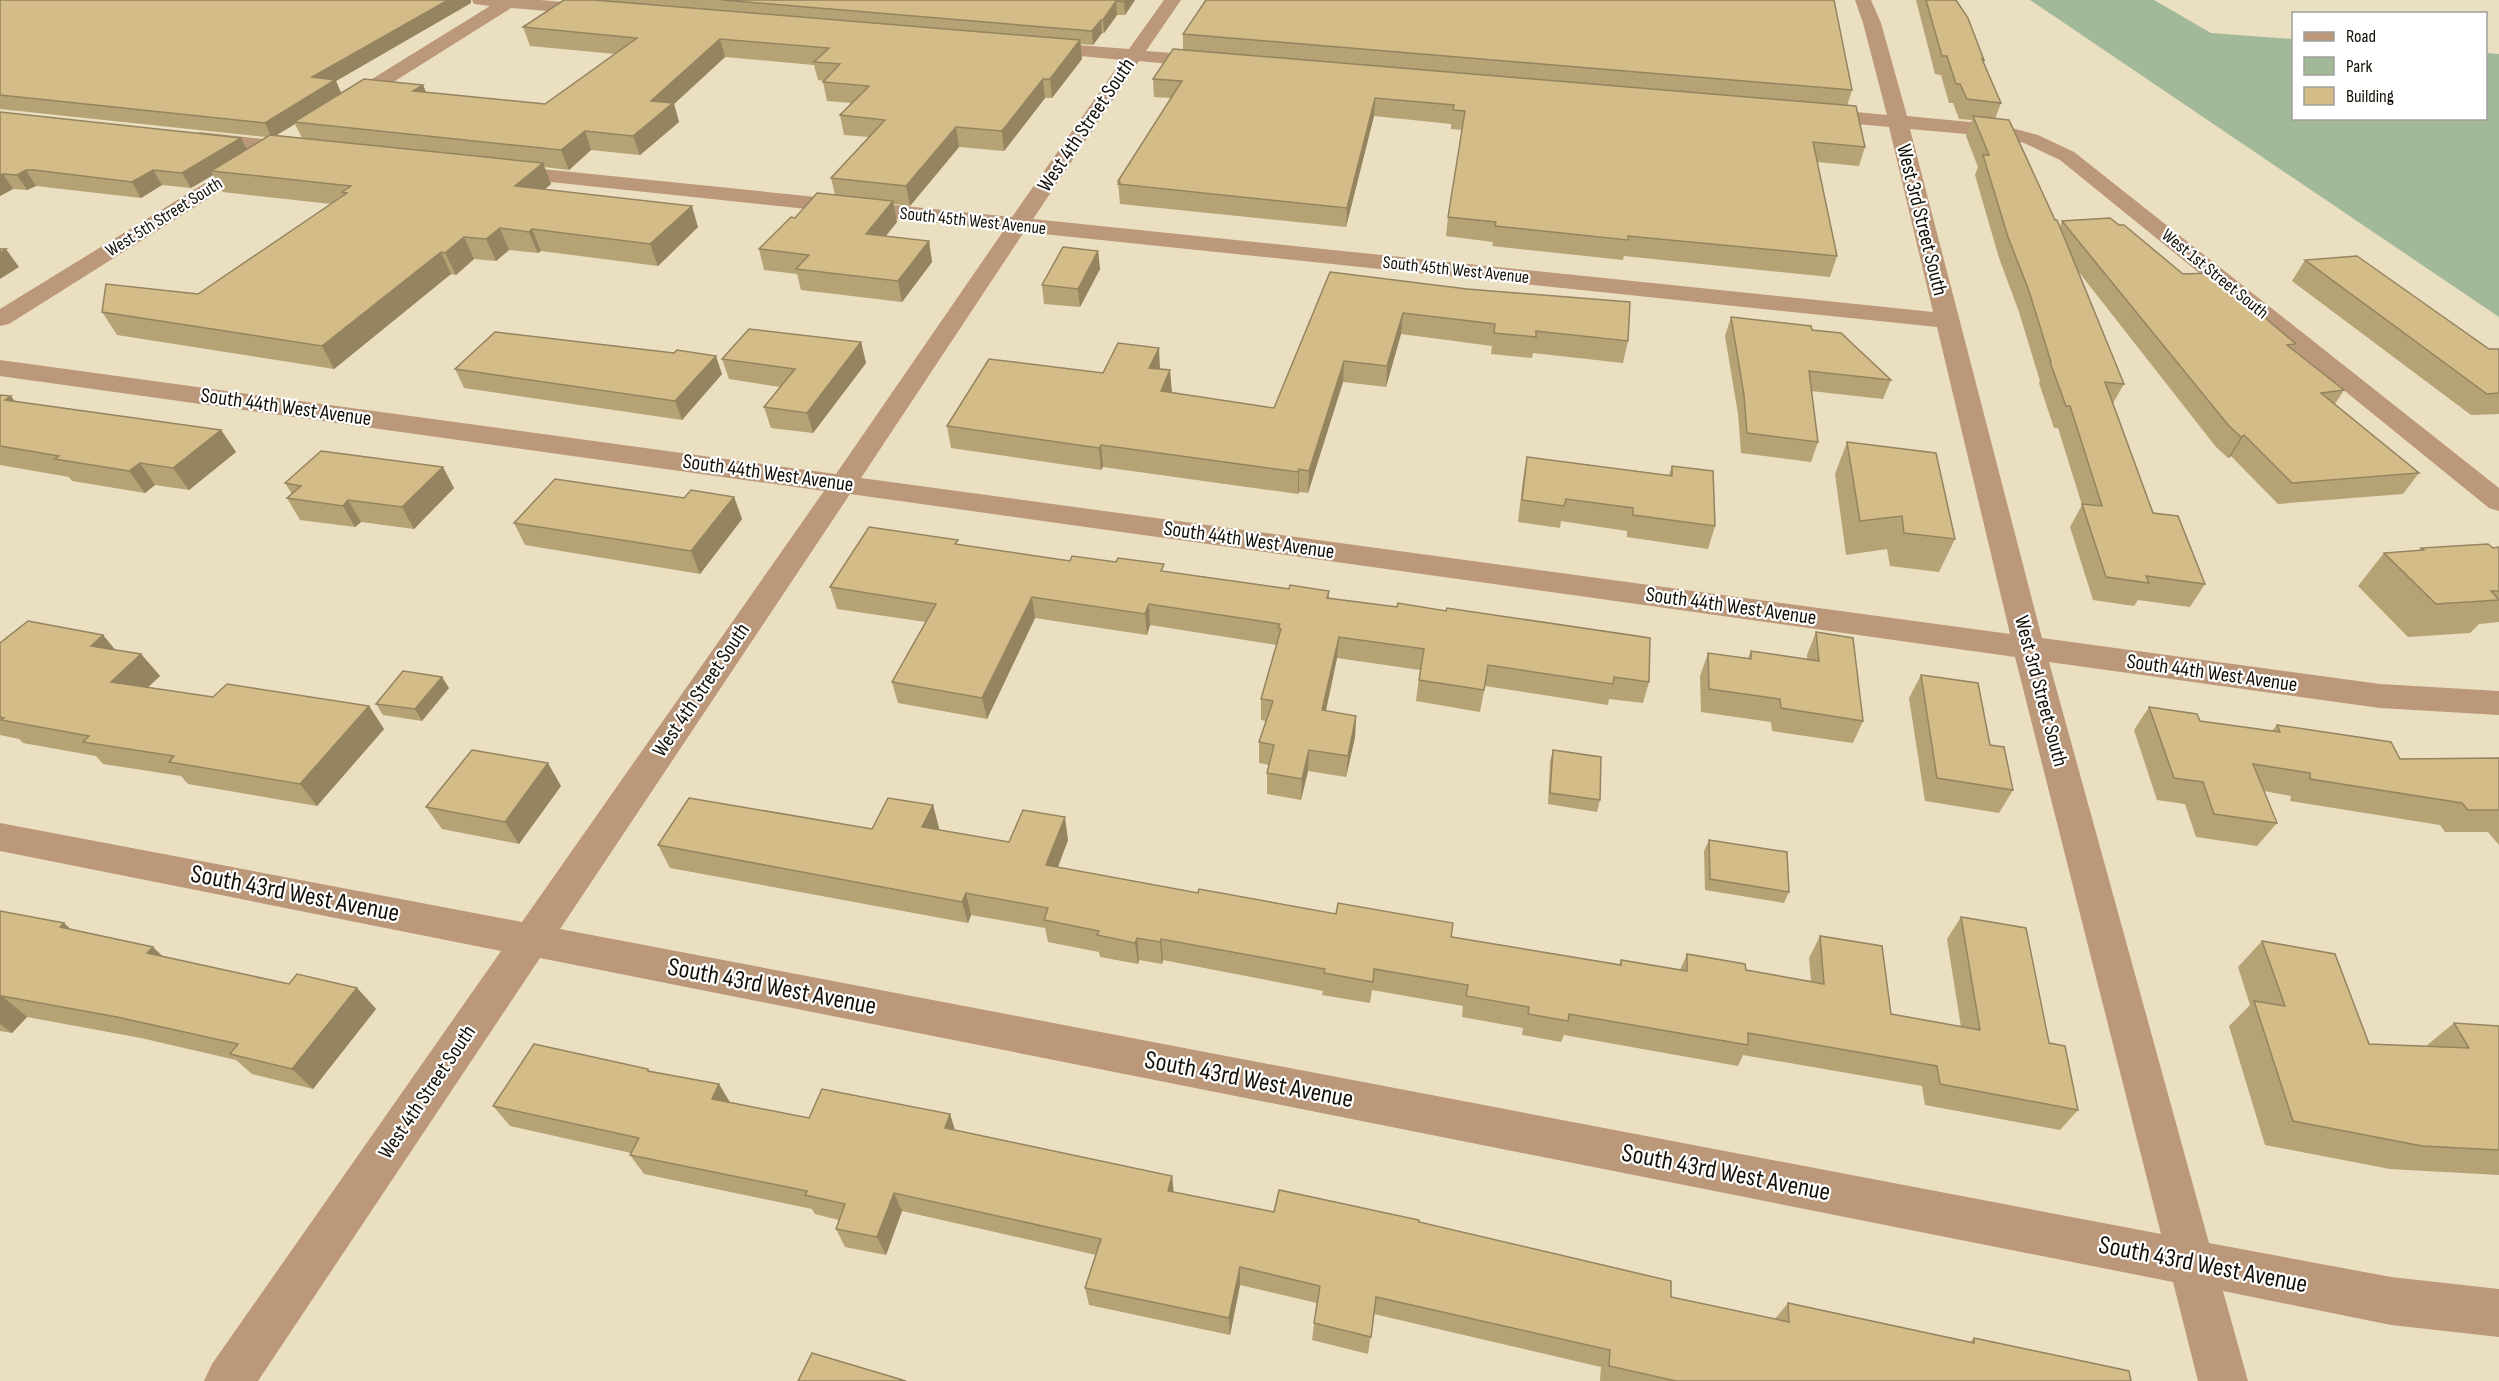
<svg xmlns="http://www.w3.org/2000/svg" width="2499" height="1381" font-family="'Sofia Sans Condensed',sans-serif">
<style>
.green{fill:#a1b899}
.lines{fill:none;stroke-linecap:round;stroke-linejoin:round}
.minor{fill:#bb9879;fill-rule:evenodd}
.wall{fill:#b5a275;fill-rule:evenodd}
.shaded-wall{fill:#94845f}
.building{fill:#d3bc88;stroke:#94845f;stroke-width:1.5}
.labels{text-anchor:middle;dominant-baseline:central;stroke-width:4.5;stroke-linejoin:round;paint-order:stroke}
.far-street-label{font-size:18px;fill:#141006;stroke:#fff}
.street-label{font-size:21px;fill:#141006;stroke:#fff}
.near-street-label{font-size:26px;fill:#141006;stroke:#fff}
</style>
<rect width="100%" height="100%" fill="#ebdfc1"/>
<!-- green -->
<polygon class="green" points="2030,0 2154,0 2211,33 2293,39 2294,118 2486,118 2486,53 2499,54 2499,317"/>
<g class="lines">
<!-- minor -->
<g class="minor">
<polygon points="472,0 540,0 598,5 604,6 607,10 604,14 598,15 511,8 352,108 338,108 335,104 338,100 490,6 474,4"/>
<path d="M1164,0H1181L1146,51L1210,56L1216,58L1219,62L1216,66L1210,68L1139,61L1033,219L1933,312L1889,127L1815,120L1808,118L1805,114L1808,110L1815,108L1887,115L1863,23L1855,0H1871L1881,23L1907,116L2001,125L2038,135L2074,152L2499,488V511L2489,508L2060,160L2024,143L2000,137L1910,129L2042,638L2380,684L2499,691V715L2380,708L2049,662L2209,1243L2391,1277L2499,1289V1337L2391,1325L2223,1291L2248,1381H2198L2173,1282L540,958L258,1381H204L212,1364L501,951L0,851V823L522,922L824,491L0,376V360L836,474L1004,230L504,177L497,175L494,171L497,167L504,165L1012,217L1122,60L1038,52L1032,51L1029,47L1032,43L1038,42L1129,49ZM1024,232L1937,327L2010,634L861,478ZM850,494L2015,657L2161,1234L560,929Z"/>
<polygon points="200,132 298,143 305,145 308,149 305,153 298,155 193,142 190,138 193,134"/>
<polygon points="256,154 263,156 266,160 263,164 9,324 0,326 0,309 249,156"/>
</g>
</g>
<!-- wall -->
<g class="wall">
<path d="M0,0L471,3L336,81L341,93L426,92L545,104L615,54L530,46L523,27L564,0H1135L1125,15H1117L1104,33H1102L1093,45L1081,44L1082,59L1052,98H1045L1004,151L959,147L910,206L894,204L897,222L886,236L929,241L932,262L902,302L801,290L797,274L764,270L759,249L795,218L835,195L831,178L869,137L844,135L840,115L852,103L827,101L823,82L824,81L818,80L814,65L725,57L674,104L679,122L640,155L591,150L569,170L544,167L551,184L545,189L698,227L658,266L541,251L538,253L509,250L496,261L474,259L456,275L451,274L334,369L117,335L102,312L198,294L331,204L223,192L213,175L191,188L162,185L141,198L36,186L27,190L13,189L0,196V112L241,138L247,148L266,137L0,109ZM295,124L302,138L276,135Z"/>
<polygon points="1916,0 1956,0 1984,60 1983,62 2001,103 1995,119 2055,220 2060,227 2062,221 2183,274 2296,344 2293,349 2344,390 2335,404 2419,473 2403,494 2278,504 2231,456 2228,458 2216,447 2078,271 2124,384 2113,403 2153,513 2205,584 2190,607 2138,600 2134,606 2093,600 2070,527 2082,505 2058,428 2054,428 2039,383 2040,381 2019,312 1999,258 1975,175 1978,167 1966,136 1972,120 1959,119 1953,103 1949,103 1941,75 1935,74"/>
<polygon points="1183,34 1852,90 1847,106 1865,147 1859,166 1817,162 1837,256 1830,277 1624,256 1623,260 1492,246 1493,242 1446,236 1448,217 1462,130 1451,129 1451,124 1374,116 1346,227 1120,204 1118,181 1171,98 1154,97 1153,79 1183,50"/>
<polygon points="1098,251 1100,269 1080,307 1044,304 1042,285"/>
<polygon points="2305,260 2489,349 2499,349 2499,414 2471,415 2292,281"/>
<polygon points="1330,272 1628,341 1623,363 1533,353 1532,358 1491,354 1492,346 1401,334 1386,387 1343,382 1308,493 1299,492 1298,494 1103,467 1101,470 951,448 947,426 1103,373 1160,369 1170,370 1171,392 1274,408"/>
<polygon points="1731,317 1812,330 1891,380 1883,399 1811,391 1818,442 1811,462 1741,453 1738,414 1725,336"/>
<polygon points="861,342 866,363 813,433 771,428 764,407 780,387 729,379 722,359"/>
<polygon points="674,353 722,374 682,420 464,388 455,369"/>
<polygon points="0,395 15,401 221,430 236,452 189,490 155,485 145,493 72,481 69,477 0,465"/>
<polygon points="1847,442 1955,539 1939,572 1890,566 1887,549 1846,555 1835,474"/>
<polygon points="1527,457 1669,475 1672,466 1715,526 1708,549 1627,537 1627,531 1561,521 1560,528 1518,522 1523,479"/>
<polygon points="285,483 454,488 414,529 361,522 355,527 300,520 287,498 292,494"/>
<polygon points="734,497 742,519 700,574 525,545 514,523 684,498"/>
<polygon points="959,545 1070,561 1164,571 1289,589 1329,591 1329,598 1649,682 1643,703 1609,699 1608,705 1485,686 1480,712 1416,701 1420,670 1337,658 1326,711 1356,716 1355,737 1346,777 1308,771 1301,800 1267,794 1267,773 1269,765 1259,763 1259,742 1266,721 1261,720 1261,699 1277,645 1150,625 1147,635 1035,618 987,719 898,703 892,682 926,622 837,609 830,587"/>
<polygon points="2499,547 2499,622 2479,624 2470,633 2408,637 2358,586 2384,553 2419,551 2421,548"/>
<polygon points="1816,632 1863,721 1853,743 1772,731 1771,722 1701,712 1700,676 1708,653 1748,658 1751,651 1807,659 1807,655"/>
<polygon points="103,635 115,650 141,654 160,676 148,687 213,697 369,706 384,729 317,806 188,784 181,776 103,764 96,756 23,743 19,739 0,735 0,643"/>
<polygon points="1921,675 1990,745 2013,790 1999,813 1925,801 1909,698"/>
<polygon points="449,688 422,721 383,715 376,704"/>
<polygon points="2149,707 2200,721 2272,731 2277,725 2400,759 2499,758 2499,845 2488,832 2445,832 2440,825 2290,801 2291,796 2264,791 2277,823 2257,846 2196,837 2185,804 2157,800 2134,730"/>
<polygon points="1553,750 1600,800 1597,812 1548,804 1550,762"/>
<polygon points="561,786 519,844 442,829 426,807"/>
<polygon points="933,805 939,828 938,830 1009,842 1068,840 1058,867 1198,893 1619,965 1621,960 1680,970 1687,954 1746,970 1811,981 1809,958 1820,936 1891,1014 1961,1027 1947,939 1961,917 2049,1043 2078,1110 2060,1130 1925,1105 1922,1086 1743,1055 1738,1066 1564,1035 1561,1042 1522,1035 1523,1028 1462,1017 1463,1006 1372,990 1370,1003 1322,995 1323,991 1163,960 1162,964 1139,960 1138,964 1100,957 1099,952 1048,942 1045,928 971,915 968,923 670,868 658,845 872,829"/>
<polygon points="1709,840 1789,892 1784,903 1705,890 1704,851"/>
<polygon points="0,911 72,930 164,957 289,984 357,988 376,1009 313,1089 252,1074 236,1060 141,1038 27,1017 12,1033 0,1031"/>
<polygon points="2262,941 2369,1044 2426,1046 2454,1023 2499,1026 2499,1175 2390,1169 2265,1145 2229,1026 2250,1005 2238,967"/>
<polygon points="650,1071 730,1102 809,1118 950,1114 955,1130 1172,1176 1173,1192 1274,1212 1419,1222 1671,1297 1775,1319 1788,1303 1970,1342 1974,1338 2131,1381 1600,1381 1601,1367 1374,1314 1368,1354 1312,1340 1317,1303 1240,1285 1230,1335 1089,1305 1085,1288 1096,1255 902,1211 886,1255 845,1247 836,1229 839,1220 815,1214 812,1209 644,1174 630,1155 631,1153 510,1126 493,1106"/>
</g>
<!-- shaded-wall -->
<g class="shaded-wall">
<polygon points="448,0 471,0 471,3 336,81 342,95 294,122 295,124 272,138 265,123 312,77"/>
<polygon points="1126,0 1135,0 1125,15 1124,2"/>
<polygon points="1116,1 1117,15 1104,33 1103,20"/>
<polygon points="1101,20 1102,33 1093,45 1092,31"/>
<polygon points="720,39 725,57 674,104 679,122 640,155 633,136 651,101"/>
<polygon points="1080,40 1082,59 1052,98 1050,79"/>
<polygon points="1043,79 1045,98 1004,151 1002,131"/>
<polygon points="423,85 431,104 413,91"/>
<polygon points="1375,98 1374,116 1346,227 1347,208"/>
<polygon points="956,127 959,147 910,206 906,186"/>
<polygon points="585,131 591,150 569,170 561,150"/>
<polygon points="241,138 249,153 211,171 213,175 191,188 182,173"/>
<polygon points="543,163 551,184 524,207 515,186"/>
<polygon points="26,170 36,186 27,190 17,175"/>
<polygon points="153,170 162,185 141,198 132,182"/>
<polygon points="3,174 13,189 0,196 0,175"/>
<polygon points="893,201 897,222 870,255 866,234"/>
<polygon points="692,206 698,227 658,266 650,244"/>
<polygon points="500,228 509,250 496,261 486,239"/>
<polygon points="532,229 541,251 538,253 529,232"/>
<polygon points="464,237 474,259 456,275 445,253"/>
<polygon points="929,241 932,262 902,302 898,281"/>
<polygon points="6,249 19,267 0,279 0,253"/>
<polygon points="1098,251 1100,269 1080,307 1078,289"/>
<polygon points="441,252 451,274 334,369 322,346"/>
<polygon points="1403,313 1401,334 1386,387 1387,366"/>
<polygon points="861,342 866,363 813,433 807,413"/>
<polygon points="1159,348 1160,369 1149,368"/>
<polygon points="716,356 722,374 682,420 675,401"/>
<polygon points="1344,361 1343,382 1308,493 1309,471"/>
<polygon points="1170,370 1172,392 1162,413 1161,391"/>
<polygon points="11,396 27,418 5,400"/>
<polygon points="221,430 236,452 189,490 173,468"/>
<polygon points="2244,435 2231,456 2228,458 2241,437"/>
<polygon points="1101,445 1103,467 1101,470 1099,448"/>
<polygon points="140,463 155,485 145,493 129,471"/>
<polygon points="443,467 454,488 414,529 402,507"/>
<polygon points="1299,469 1299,492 1298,494 1298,472"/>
<polygon points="734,497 742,519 700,574 691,551"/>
<polygon points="348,500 361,522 355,527 343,506"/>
<polygon points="1032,597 1035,618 987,719 982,698"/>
<polygon points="1149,604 1150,625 1147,635 1145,614"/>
<polygon points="103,635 122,658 91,646"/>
<polygon points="1339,637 1337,658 1321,732 1322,710"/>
<polygon points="141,654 160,676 130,704 111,682"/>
<polygon points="442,677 449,688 422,721 415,709"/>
<polygon points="369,706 384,729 317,806 300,784"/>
<polygon points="1356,716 1355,737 1346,777 1348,756"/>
<polygon points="1309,750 1308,771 1301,800 1302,779"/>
<polygon points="548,763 561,786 519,844 505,822"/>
<polygon points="933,805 939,828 929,849 922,827"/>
<polygon points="1065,817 1068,840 1050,887 1046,865"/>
<polygon points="966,893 971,915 968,923 962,902"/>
<polygon points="64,923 88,945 60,927"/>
<polygon points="1137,938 1139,960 1138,964 1135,943"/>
<polygon points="1161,939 1163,960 1162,964 1160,942"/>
<polygon points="153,947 175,968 147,953"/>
<polygon points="357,988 376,1009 313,1089 292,1069"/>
<polygon points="2,996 27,1017 12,1033 0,1024 0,998"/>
<polygon points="719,1084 731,1104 712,1099"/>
<polygon points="950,1114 956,1134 945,1128"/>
<polygon points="1172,1176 1174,1195 1168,1191"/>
<polygon points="894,1193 902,1211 886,1255 877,1237"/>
<polygon points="1240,1267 1240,1285 1230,1335 1229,1318"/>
</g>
<!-- building -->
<g class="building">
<polygon points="0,0 448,0 312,77 335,80 265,123 0,95"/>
<polygon points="564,0 594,0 1080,40 1050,79 1043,79 1002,131 956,127 906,186 831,178 885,120 840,115 869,86 823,82 840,64 814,62 829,48 720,39 651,101 673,103 633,136 585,131 561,150 294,122 364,79 423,85 413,91 545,104 637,38 523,27"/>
<polygon points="722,0 1126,0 1124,2 1116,1 1103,20 1101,20 1092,31"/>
<polygon points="1206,0 1834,0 1852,90 1183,34"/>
<polygon points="1926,0 1956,0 1968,18 1984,60 1982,59 2001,103 1967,99 1960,84 1956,84 1947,56 1942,56"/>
<polygon points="1173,49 1856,106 1865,147 1813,142 1837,256 1628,236 1628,240 1495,226 1496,222 1448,217 1465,111 1453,110 1454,105 1375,98 1347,208 1118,184 1120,182 1118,181 1182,81 1153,79"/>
<polygon points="0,112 241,138 182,173 153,170 132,182 34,170 26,170 17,175 3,174 0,175"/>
<polygon points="1973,116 2009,120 2055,220 2057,220 2124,384 2105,382 2153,513 2178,516 2205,584 2146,576 2149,583 2106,577 2082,504 2102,506 2070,406 2066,406 2050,362 2051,362 2029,291 2008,237 1983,155 1989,155"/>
<polygon points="270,135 543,163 515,186 692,206 650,244 532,229 529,232 500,228 486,239 464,237 445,253 441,252 322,346 102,312 106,284 198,294 347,193 342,192 351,186 211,171"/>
<polygon points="817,193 893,201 866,234 929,241 898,281 796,269 809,255 759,249 791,217 795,218"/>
<polygon points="2110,218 2119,225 2124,225 2183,274 2212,273 2296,344 2287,345 2344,390 2321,393 2419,473 2292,483 2244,435 2241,437 2229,426 2062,221"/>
<polygon points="1063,247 1098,251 1078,289 1042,285"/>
<polygon points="0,249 6,249 0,253"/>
<polygon points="2357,256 2489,349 2499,349 2499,393 2487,394 2305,260"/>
<polygon points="1330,272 1467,289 1630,302 1628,341 1536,331 1536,337 1494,333 1495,324 1403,313 1387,366 1344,361 1309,471 1299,469 1298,472 1101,445 1099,448 947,426 989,359 1103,373 1118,343 1159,348 1149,368 1170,370 1161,391 1274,408"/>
<polygon points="1731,317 1811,326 1812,330 1841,333 1891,380 1809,371 1818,442 1747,433 1744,395"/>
<polygon points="749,329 861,342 807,413 764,407 795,369 722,359"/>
<polygon points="495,332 674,353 677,350 716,356 675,401 455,369"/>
<polygon points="0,395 11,396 5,400 221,430 173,468 140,463 129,471 55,459 59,456 0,446"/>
<polygon points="1847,442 1936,453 1955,539 1904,533 1902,516 1860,521"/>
<polygon points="321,451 443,467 402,507 348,500 343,506 287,498 301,486 285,483"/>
<polygon points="1527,457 1672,476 1672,466 1713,471 1715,526 1633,515 1633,508 1566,499 1564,506 1522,500"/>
<polygon points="555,479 684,498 691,490 734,497 691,551 514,523"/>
<polygon points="869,527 958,540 955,544 1070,561 1072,556 1116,562 1118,558 1164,564 1161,571 1289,589 1290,585 1329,591 1327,598 1397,607 1398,603 1446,611 1447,608 1650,638 1649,682 1614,677 1613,684 1488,665 1484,690 1419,680 1424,649 1339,637 1322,710 1356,716 1348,756 1309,750 1302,779 1267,773 1274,745 1259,742 1273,701 1261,699 1281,629 1278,628 1280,624 1149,604 1145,614 1032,597 982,698 892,682 936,604 830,587"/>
<polygon points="2488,544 2493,548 2499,547 2499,591 2491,591 2499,600 2436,604 2384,553 2424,550 2421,548"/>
<polygon points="28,621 103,635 91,646 141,654 111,682 213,697 227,684 369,706 300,784 169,762 174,756 83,742 89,736 1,720 4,718 0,717 0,643"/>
<polygon points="1816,632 1853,638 1863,721 1781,708 1780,699 1709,689 1708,653 1751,659 1751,651 1819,661"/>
<polygon points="403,671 442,677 415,709 376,704"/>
<polygon points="1921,675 1978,683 1990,745 2004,747 2013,790 1937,778"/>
<polygon points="2149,707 2197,714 2200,721 2280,732 2277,725 2391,742 2400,759 2499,758 2499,810 2468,810 2462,803 2310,779 2310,773 2253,764 2277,823 2214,814 2203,782 2174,778"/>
<polygon points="472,750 548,763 505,822 426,807"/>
<polygon points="1553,750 1601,757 1600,800 1550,793"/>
<polygon points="689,798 872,829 888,798 933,805 922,827 1009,842 1023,810 1065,817 1046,865 1198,893 1199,889 1336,914 1338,903 1453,923 1451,937 1621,965 1621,960 1687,971 1687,954 1745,964 1746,970 1824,984 1820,936 1882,946 1891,1014 1980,1030 1961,917 2026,928 2049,1043 2065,1046 2078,1110 1940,1084 1937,1066 1748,1033 1748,1045 1569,1014 1568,1021 1528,1014 1529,1007 1466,996 1468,985 1374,969 1373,982 1324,973 1325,969 1161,939 1160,942 1137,938 1135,943 1097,935 1099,931 1044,920 1048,908 966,893 962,902 658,845"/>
<polygon points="1709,840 1787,852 1789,892 1710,879"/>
<polygon points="0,911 64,923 60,927 153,947 147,953 289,984 297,974 357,988 292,1069 230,1054 238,1044 117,1017 2,996 0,998"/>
<polygon points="2262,941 2335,954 2369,1044 2469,1048 2454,1023 2499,1026 2499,1150 2422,1146 2293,1121 2254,1001 2285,1006"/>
<polygon points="534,1044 648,1069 648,1071 719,1084 712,1099 809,1118 822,1089 950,1114 945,1128 1172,1176 1168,1191 1274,1212 1279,1190 1419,1220 1419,1222 1671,1281 1671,1297 1789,1322 1788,1303 1974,1343 1974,1338 2129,1371 2131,1381 1676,1381 1609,1366 1610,1350 1376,1297 1371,1337 1314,1323 1320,1286 1240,1267 1229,1318 1085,1288 1101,1239 894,1193 877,1237 836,1229 845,1204 805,1195 807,1191 630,1155 639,1138 493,1106"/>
<polygon points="812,1353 906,1381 798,1381"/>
</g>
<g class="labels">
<!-- far-street labels -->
<g class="far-street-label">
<text transform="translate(164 217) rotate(-32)">West 5th Street South</text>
<text transform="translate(973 221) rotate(6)">South 45th West Avenue</text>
<text transform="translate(1456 270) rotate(6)">South 45th West Avenue</text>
<text transform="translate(2215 274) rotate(39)">West 1st Street South</text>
</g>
<!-- street labels -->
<g class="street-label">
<text transform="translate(1086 125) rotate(-56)">West 4th Street South</text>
<text transform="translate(1922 220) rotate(76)">West 3rd Street South</text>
<text transform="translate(286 407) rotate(8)">South 44th West Avenue</text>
<text transform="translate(768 473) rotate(8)">South 44th West Avenue</text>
<text transform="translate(1249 540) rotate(8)">South 44th West Avenue</text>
<text transform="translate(1731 606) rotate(8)">South 44th West Avenue</text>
<text transform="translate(2212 673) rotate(8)">South 44th West Avenue</text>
<text transform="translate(701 690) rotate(-56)">West 4th Street South</text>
<text transform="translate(2041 691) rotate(75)">West 3rd Street South</text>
<text transform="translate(427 1092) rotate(-56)">West 4th Street South</text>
</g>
<!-- near-street labels -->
<g class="near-street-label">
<text transform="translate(295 894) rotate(11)">South 43rd West Avenue</text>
<text transform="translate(772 987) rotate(11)">South 43rd West Avenue</text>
<text transform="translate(1249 1080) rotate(11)">South 43rd West Avenue</text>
<text transform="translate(1726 1173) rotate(11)">South 43rd West Avenue</text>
<text transform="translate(2203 1265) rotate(11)">South 43rd West Avenue</text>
</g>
</g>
<!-- legend -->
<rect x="2292" y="12" width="195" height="108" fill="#ffffff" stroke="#a19f9b" stroke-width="1.5"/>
<rect x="2304" y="32" width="30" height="9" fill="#bb9879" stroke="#a19f9b" stroke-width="1.5"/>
<text x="2346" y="42" font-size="18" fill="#141006">Road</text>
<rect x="2304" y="57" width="30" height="18" fill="#a1b899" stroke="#a19f9b" stroke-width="1.5"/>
<text x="2346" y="72" font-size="18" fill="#141006">Park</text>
<rect x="2304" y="87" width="30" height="18" fill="#d3bc88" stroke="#a19f9b" stroke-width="1.5"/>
<text x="2346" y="102" font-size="18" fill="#141006">Building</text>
</svg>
